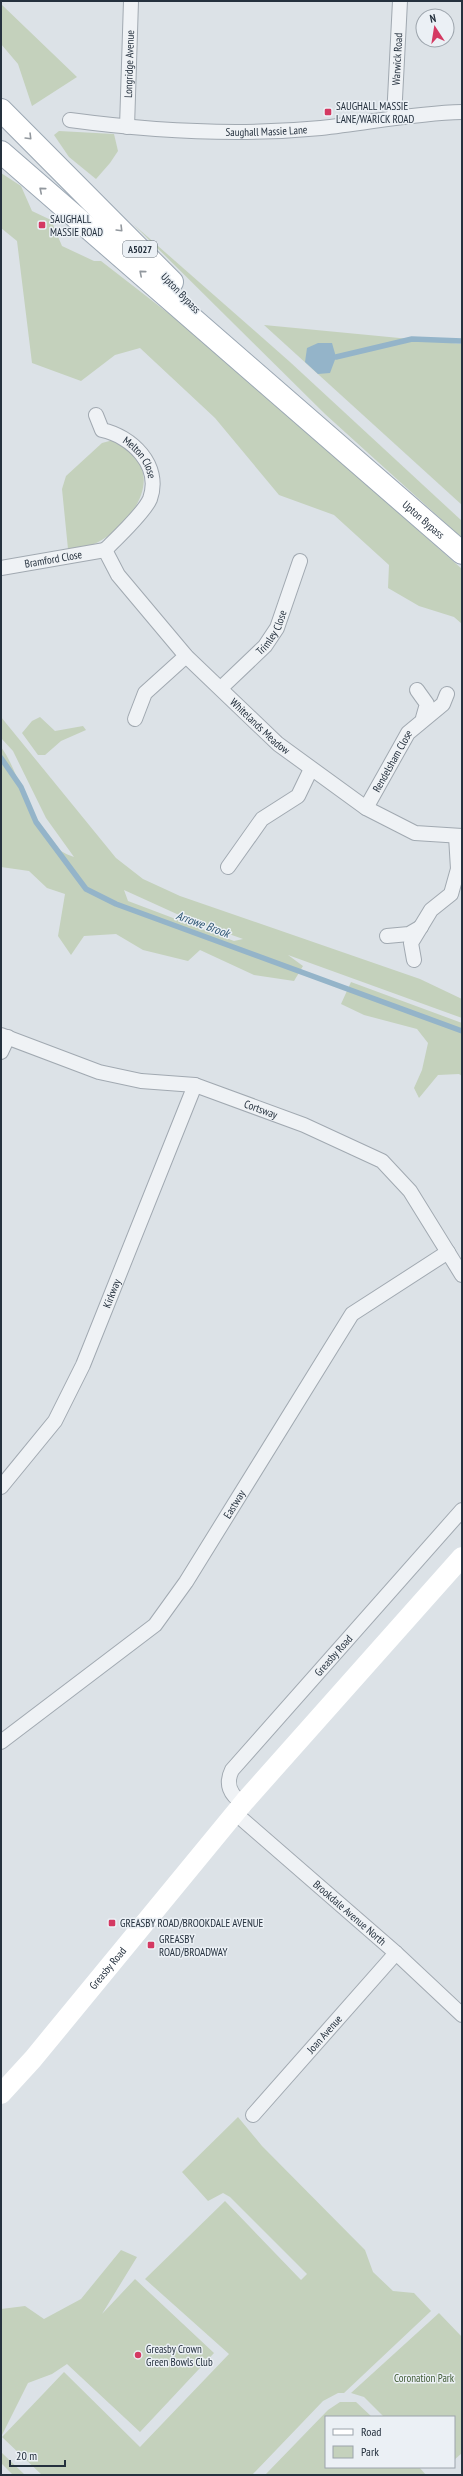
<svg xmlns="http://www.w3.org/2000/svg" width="463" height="2476" font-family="'PT Sans Narrow',sans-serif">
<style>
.green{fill:#c4d1bc;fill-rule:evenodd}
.water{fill:#94b4c9}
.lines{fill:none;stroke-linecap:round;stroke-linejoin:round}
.stream{stroke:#94b4c9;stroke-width:5.5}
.minor-casing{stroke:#a1a9b1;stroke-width:16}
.primary-casing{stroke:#9ba7b3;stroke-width:24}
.minor{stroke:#eff2f5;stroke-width:14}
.secondary{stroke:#fff;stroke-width:20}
.primary{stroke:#fff;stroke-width:22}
.oneway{stroke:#92989e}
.poi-dot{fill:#d43962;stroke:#ebf0f5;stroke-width:1.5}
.labels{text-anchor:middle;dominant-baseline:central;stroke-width:3;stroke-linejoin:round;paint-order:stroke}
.shield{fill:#ebf0f5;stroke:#606a75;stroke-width:1}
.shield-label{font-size:10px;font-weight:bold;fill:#25313e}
.street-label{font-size:11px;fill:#25313e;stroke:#ebf0f5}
.poi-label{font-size:11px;fill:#25313e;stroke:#ebf0f5;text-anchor:start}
.park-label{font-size:11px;fill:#3e5a32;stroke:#ebf0f5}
.water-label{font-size:12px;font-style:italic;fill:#2d5573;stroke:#ebf0f5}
</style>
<rect width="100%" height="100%" fill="#dce2e7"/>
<!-- green -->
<g class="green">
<polygon points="1,4 77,77 32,106 18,64 1,44"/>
<polygon points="59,131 114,134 118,151 110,163 96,179 69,157 54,135"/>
<polygon points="1,173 21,186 32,211 51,220 62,246 94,261 101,261 199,337 462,569 462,624 454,617 419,606 388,588 389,565 334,515 279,495 215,418 140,348 115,355 81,381 32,363 17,241 1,228"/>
<polygon points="133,224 290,362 462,521 462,538 325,414"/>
<polygon points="264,325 462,344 462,505"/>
<path d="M117,439C127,447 138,456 142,469C154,505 102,553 68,549L62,489L66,476L102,443Z"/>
<path d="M1,717L116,858L143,879L180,896L420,979L462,999V1018L288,955L303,966L294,981L254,975L200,950L188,961L143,950L116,934L84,936L71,955L58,936L65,894L47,888L29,871L1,867V747C26,781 28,843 74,857L46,818L13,751L1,738ZM124,890L190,920L243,939L234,941L128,901Z"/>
<polygon points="40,717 55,731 83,726 86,730 61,741 45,755 38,755 22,733 32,721"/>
<polygon points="351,982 462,1023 462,1076 459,1074 438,1075 419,1098 414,1088 422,1070 428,1043 417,1029 364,1015 341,1004"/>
<polygon points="238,2117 262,2146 365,2250 373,2272 393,2291 414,2293 431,2311 344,2393 338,2393 323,2401 252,2475 42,2475 2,2437 64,2372 140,2447 229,2354 145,2279 225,2201 301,2280 307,2274 230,2197 223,2193 208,2201 182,2172"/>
<polygon points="121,2250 137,2257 102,2314 135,2279 214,2353 140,2432 67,2364 52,2374 28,2383 1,2437 1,2309 25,2306 44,2319 81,2299"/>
<polygon points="439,2313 462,2337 462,2453 454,2460 454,2417 384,2417 364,2397 351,2393"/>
<polygon points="340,2402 356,2402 372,2417 326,2417 326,2467 419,2467 426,2475 265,2475 328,2410"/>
<polygon points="1,2452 25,2475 13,2475 1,2463"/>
</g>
<!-- water -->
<polygon class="water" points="318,343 332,343 336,357 330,373 318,374 305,362 307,348"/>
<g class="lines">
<!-- stream -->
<g class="stream">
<polyline points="336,357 412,339 462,341"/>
<polyline points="1,758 21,787 36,822 86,889 116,904 462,1031"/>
</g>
<defs>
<g id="minor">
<path id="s1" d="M394,118L400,1"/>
<path id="s2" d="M70,120C152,131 238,136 321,128C368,123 414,113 462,112"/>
<path id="s3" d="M127,127L131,1"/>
<path id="s4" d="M96,415L102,430C131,436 162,465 150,499C144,513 116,539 105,550"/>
<path id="s5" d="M105,550L118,575L186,656L278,744L366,808L415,833L462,836"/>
<path id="s6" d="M1,568L105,550"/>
<path id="s7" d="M221,688L265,646L277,628L300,561"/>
<polyline points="417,690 427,704 423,718"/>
<polyline points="135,719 145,693 186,656"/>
<path id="s8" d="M366,808L408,733L443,704L447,694"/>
<polyline points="228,867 262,819 298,796 311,769"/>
<polyline points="387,936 409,934 421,927"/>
<polyline points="414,960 411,943 431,910 451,894 458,869 456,836"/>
<path id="s9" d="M1,1035L99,1072L141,1081L195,1085L304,1125L382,1161L410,1191L462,1275"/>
<polyline points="1,1052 8,1037"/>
<path id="s10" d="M1,1487L55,1421L83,1365L195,1085"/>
<path id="s11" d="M1,1742L155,1625L186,1582L352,1314L448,1252"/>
<path id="s12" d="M243,1803C230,1795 225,1784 232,1770L462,1510"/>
<path id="s13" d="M235,1813L396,1953L462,2015"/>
<path id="s14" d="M253,2115L396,1953"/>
</g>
<g id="primary">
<polyline points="1,110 172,282"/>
<path id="s16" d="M1,152L462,553"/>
</g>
</defs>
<!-- minor casing -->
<use href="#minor" class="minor-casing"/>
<!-- primary casing -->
<use href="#primary" class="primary-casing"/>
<!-- minor -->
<use href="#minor" class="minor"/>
<!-- secondary -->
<path class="secondary" id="s15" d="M1,2094L33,2059L245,1801L462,1557"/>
<!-- primary -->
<use href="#primary" class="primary"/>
</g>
<!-- one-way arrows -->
<defs><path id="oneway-chevron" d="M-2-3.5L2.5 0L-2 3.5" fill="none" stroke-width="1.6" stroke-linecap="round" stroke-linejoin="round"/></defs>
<g class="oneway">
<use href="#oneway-chevron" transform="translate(29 137) rotate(45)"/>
<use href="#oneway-chevron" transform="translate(42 190) rotate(-140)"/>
<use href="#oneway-chevron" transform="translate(120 229) rotate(45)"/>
<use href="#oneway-chevron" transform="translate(142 273) rotate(-139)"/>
</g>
<!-- markers -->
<g class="poi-dot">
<rect x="324" y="108" width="8" height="8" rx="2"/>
<rect x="38" y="221" width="8" height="8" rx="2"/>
<rect x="108" y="1919" width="8" height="8" rx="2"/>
<rect x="147" y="1941" width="8" height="8" rx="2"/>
<circle cx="138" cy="2355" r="4"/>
</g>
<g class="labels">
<!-- shield labels -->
<rect class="shield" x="123" y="241" width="34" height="16" rx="3"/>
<g class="shield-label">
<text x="140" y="249">A5027</text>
</g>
<!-- street labels -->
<g class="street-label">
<text stroke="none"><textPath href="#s1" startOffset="59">Warwick Road</textPath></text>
<text stroke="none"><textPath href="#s3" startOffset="63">Longridge Avenue</textPath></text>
<text stroke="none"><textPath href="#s2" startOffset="197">Saughall Massie Lane</textPath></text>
<text transform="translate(181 293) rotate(46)">Upton Bypass</text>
<text stroke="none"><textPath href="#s4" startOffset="65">Melton Close</textPath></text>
<text stroke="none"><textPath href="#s16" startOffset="560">Upton Bypass</textPath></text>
<text stroke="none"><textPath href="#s6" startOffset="53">Bramford Close</textPath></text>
<text stroke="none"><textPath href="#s7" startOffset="76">Trimley Close</textPath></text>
<text stroke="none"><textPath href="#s5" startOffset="236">Whitelands Meadow</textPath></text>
<text stroke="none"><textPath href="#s8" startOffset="54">Rendelsham Close</textPath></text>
<text stroke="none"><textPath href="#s9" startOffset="272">Cortsway</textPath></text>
<text stroke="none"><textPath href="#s10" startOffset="225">Kirkway</textPath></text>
<text stroke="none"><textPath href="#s11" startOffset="338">Eastway</textPath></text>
<text stroke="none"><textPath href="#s12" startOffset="192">Greasby Road</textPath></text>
<text stroke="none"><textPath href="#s13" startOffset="152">Brookdale Avenue North</textPath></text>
<text stroke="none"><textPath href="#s15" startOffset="165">Greasby Road</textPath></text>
<text stroke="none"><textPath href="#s14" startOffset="108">Joan Avenue</textPath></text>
</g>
<!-- poi labels -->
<g class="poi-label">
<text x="336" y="106">SAUGHALL MASSIE<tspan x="336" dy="13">LANE/WARICK ROAD</tspan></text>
<text x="50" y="219">SAUGHALL<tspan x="50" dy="13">MASSIE ROAD</tspan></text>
<text x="120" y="1923">GREASBY ROAD/BROOKDALE AVENUE</text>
<text x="159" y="1939">GREASBY<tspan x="159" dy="13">ROAD/BROADWAY</tspan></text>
<text x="146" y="2349">Greasby Crown<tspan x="146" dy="13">Green Bowls Club</tspan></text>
</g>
<!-- park labels -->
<g class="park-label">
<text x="424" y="2378">Coronation Park</text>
</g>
<!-- water labels -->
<g class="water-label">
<text transform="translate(203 924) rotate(20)">Arrowe Brook</text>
</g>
</g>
<!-- border -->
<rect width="463" height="2476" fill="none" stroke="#25313e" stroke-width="4"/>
<!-- legend -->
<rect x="325" y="2416" width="130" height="52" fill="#ebf0f5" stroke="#9ca4ac"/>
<rect x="333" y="2429" width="20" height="6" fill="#ffffff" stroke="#9ca4ac"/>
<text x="361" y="2436" font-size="12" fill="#25313e">Road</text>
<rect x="333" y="2446" width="20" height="12" fill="#c4d1bc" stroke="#9ca4ac"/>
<text x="361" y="2456" font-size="12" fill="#25313e">Park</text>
<!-- north arrow -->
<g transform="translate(435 28) rotate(348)"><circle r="19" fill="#ebf0f5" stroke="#9ca4ac"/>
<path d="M0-3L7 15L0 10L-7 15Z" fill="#d43962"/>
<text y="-6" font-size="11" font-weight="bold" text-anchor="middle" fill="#25313e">N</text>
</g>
<!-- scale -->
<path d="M10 2460v6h55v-6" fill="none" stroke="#25313e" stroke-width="2"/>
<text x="16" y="2460" font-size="12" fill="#25313e" stroke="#ebf0f5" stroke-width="3" paint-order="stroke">20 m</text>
</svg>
